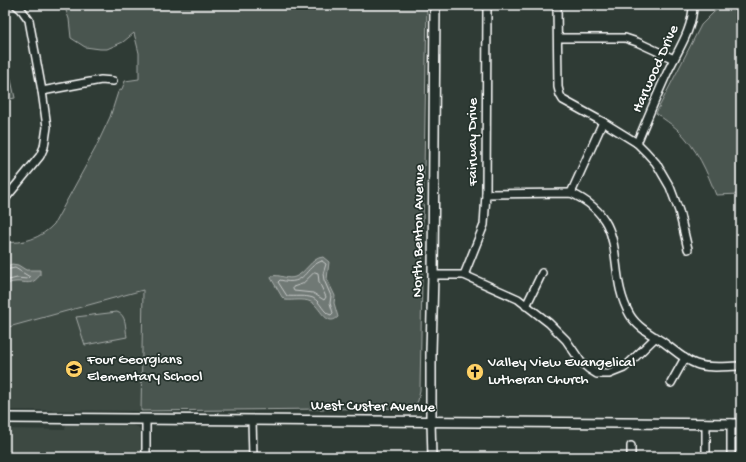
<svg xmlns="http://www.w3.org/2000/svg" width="746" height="462" font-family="'Gochi Hand',sans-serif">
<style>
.built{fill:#3c4842}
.green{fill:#4a544f;stroke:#a4aaa7}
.water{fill:#707975;stroke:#a9afac}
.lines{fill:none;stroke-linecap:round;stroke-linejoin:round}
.shore{stroke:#c6c9c8;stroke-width:1}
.minor-casing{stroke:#fff;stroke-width:10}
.major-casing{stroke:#fff;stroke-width:12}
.minor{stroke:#26332d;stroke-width:7}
.major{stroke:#26332d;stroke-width:9}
.labels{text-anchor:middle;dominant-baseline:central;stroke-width:3.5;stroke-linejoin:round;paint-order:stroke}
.street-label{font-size:15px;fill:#fff;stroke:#26332d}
.poi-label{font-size:15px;fill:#fff;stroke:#26332d;text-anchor:start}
</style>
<rect width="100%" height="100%" fill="#2f3b35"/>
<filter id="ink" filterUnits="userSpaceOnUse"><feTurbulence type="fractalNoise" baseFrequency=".025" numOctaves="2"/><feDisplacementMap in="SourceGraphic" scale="8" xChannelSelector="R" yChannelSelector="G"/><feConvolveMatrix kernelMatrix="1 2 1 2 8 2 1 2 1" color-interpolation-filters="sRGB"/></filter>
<g filter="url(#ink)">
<!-- built -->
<g class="built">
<polygon points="144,290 141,411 5,410 5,328"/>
<polygon points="66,423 132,425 138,427 142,432 144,438 144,457 5,457 5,429 65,430"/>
</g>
<!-- green -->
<g class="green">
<path d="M64,5H427L420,390L418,401L413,408L141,411L143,290L5,328V242C24,244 41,238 54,224L95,149L110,117L118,92L122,89L125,81L139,79V53L134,33L123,42L107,49H100L85,47L71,38L69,19Z"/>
<path d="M729,5H741V194L716,195C707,172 697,148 678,130C672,124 663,119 656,113L701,25L714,12L720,7Z"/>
<polygon points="5,52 15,98 5,100"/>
<path d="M117,312C127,315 125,328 127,337L85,345L76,317Z"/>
</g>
<!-- water -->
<g class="water">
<path d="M323,257L329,262L327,279L335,296L334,303L338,317C326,328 320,306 311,302C303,298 293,301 285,300L282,297L271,278L272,276C280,274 287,280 295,277C306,273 311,258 323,257Z"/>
<path d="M12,264L18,265L26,270H40V275C31,287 26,281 15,282C11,282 8,284 5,285V267Z"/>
</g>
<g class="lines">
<!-- shore -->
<g class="shore">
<path d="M322,261L326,264L323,274L324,280L331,296L330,303L333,313L331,315C323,313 321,302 313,298C305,295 295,297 287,296L278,282L280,280C307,287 303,267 322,261Z"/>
<polyline points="5,270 15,268 30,277 27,279 17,278 5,281"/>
<polygon points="315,272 318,273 319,282 326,297 324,300 313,293 294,291 293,289 293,287 302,284"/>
</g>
<defs>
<g id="minor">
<polyline points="557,5 558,87 560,95 563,100 603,122 637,143 646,152 656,163 670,187 679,211 688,249"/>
<polyline points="558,38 625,38 637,42 674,59"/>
<polyline points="42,91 101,80 113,81"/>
<path d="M637,143C647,119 657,95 668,71C678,50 693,29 693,5"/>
<polyline points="571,193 603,122"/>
<path d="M486,194L571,193C633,221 604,270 630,315C637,327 652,335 663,342C673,349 684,360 696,364C709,369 727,366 741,366"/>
<polyline points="5,199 40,156 44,147 47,127 42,91 29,20 21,9 16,5"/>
<polyline points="433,275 464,275 518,299 549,323 566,340 581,362 589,369 597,374 609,374 624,368 656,337"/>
<polyline points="464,275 484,225 486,194 487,5"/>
<polyline points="526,306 542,273"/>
<polyline points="671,383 685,358"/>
<polyline points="146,419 146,457"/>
<polyline points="252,420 253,457"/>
<polyline points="431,422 432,457"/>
<polyline points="706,423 706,457"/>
<polyline points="731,423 731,457"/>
<polyline points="631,446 631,457"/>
</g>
<g id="major">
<polyline points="5,418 741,424"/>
<polyline points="431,422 431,352 433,275 435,5"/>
</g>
</defs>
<!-- minor casing -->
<use href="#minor" class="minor-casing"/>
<!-- major casing -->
<use href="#major" class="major-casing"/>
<!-- minor -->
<use href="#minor" class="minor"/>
<!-- major -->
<use href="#major" class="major"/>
</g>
</g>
<!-- icons -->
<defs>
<symbol id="school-disc" viewBox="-11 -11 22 22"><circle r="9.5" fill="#ffd166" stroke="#26332d"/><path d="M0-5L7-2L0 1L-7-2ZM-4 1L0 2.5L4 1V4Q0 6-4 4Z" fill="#111"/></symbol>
<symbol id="church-disc" viewBox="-11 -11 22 22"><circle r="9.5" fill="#ffd166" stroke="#26332d"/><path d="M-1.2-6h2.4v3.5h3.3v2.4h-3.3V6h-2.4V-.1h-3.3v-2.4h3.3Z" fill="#111"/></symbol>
</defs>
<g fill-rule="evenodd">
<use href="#school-disc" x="64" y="359" width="20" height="20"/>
<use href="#church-disc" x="465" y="362" width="20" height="20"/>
</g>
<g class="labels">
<!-- street labels -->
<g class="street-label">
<text transform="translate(656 69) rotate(-66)">Harwood Drive</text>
<text transform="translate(473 142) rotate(-90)">Fairway Drive</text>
<text transform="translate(419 231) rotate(-89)">North Benton Avenue</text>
<text transform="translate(373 407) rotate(1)">West Custer Avenue</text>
</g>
<!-- poi labels -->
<g class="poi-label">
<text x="87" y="360">Four Georgians<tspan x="87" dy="17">Elementary School</tspan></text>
<text x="488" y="363">Valley View Evangelical<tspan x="488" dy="17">Lutheran Church</tspan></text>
</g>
</g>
<!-- margin -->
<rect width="746" height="462" fill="none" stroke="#26332d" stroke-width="20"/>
<rect x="10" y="10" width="726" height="442" fill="none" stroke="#fff" stroke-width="1.5" filter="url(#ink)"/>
</svg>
